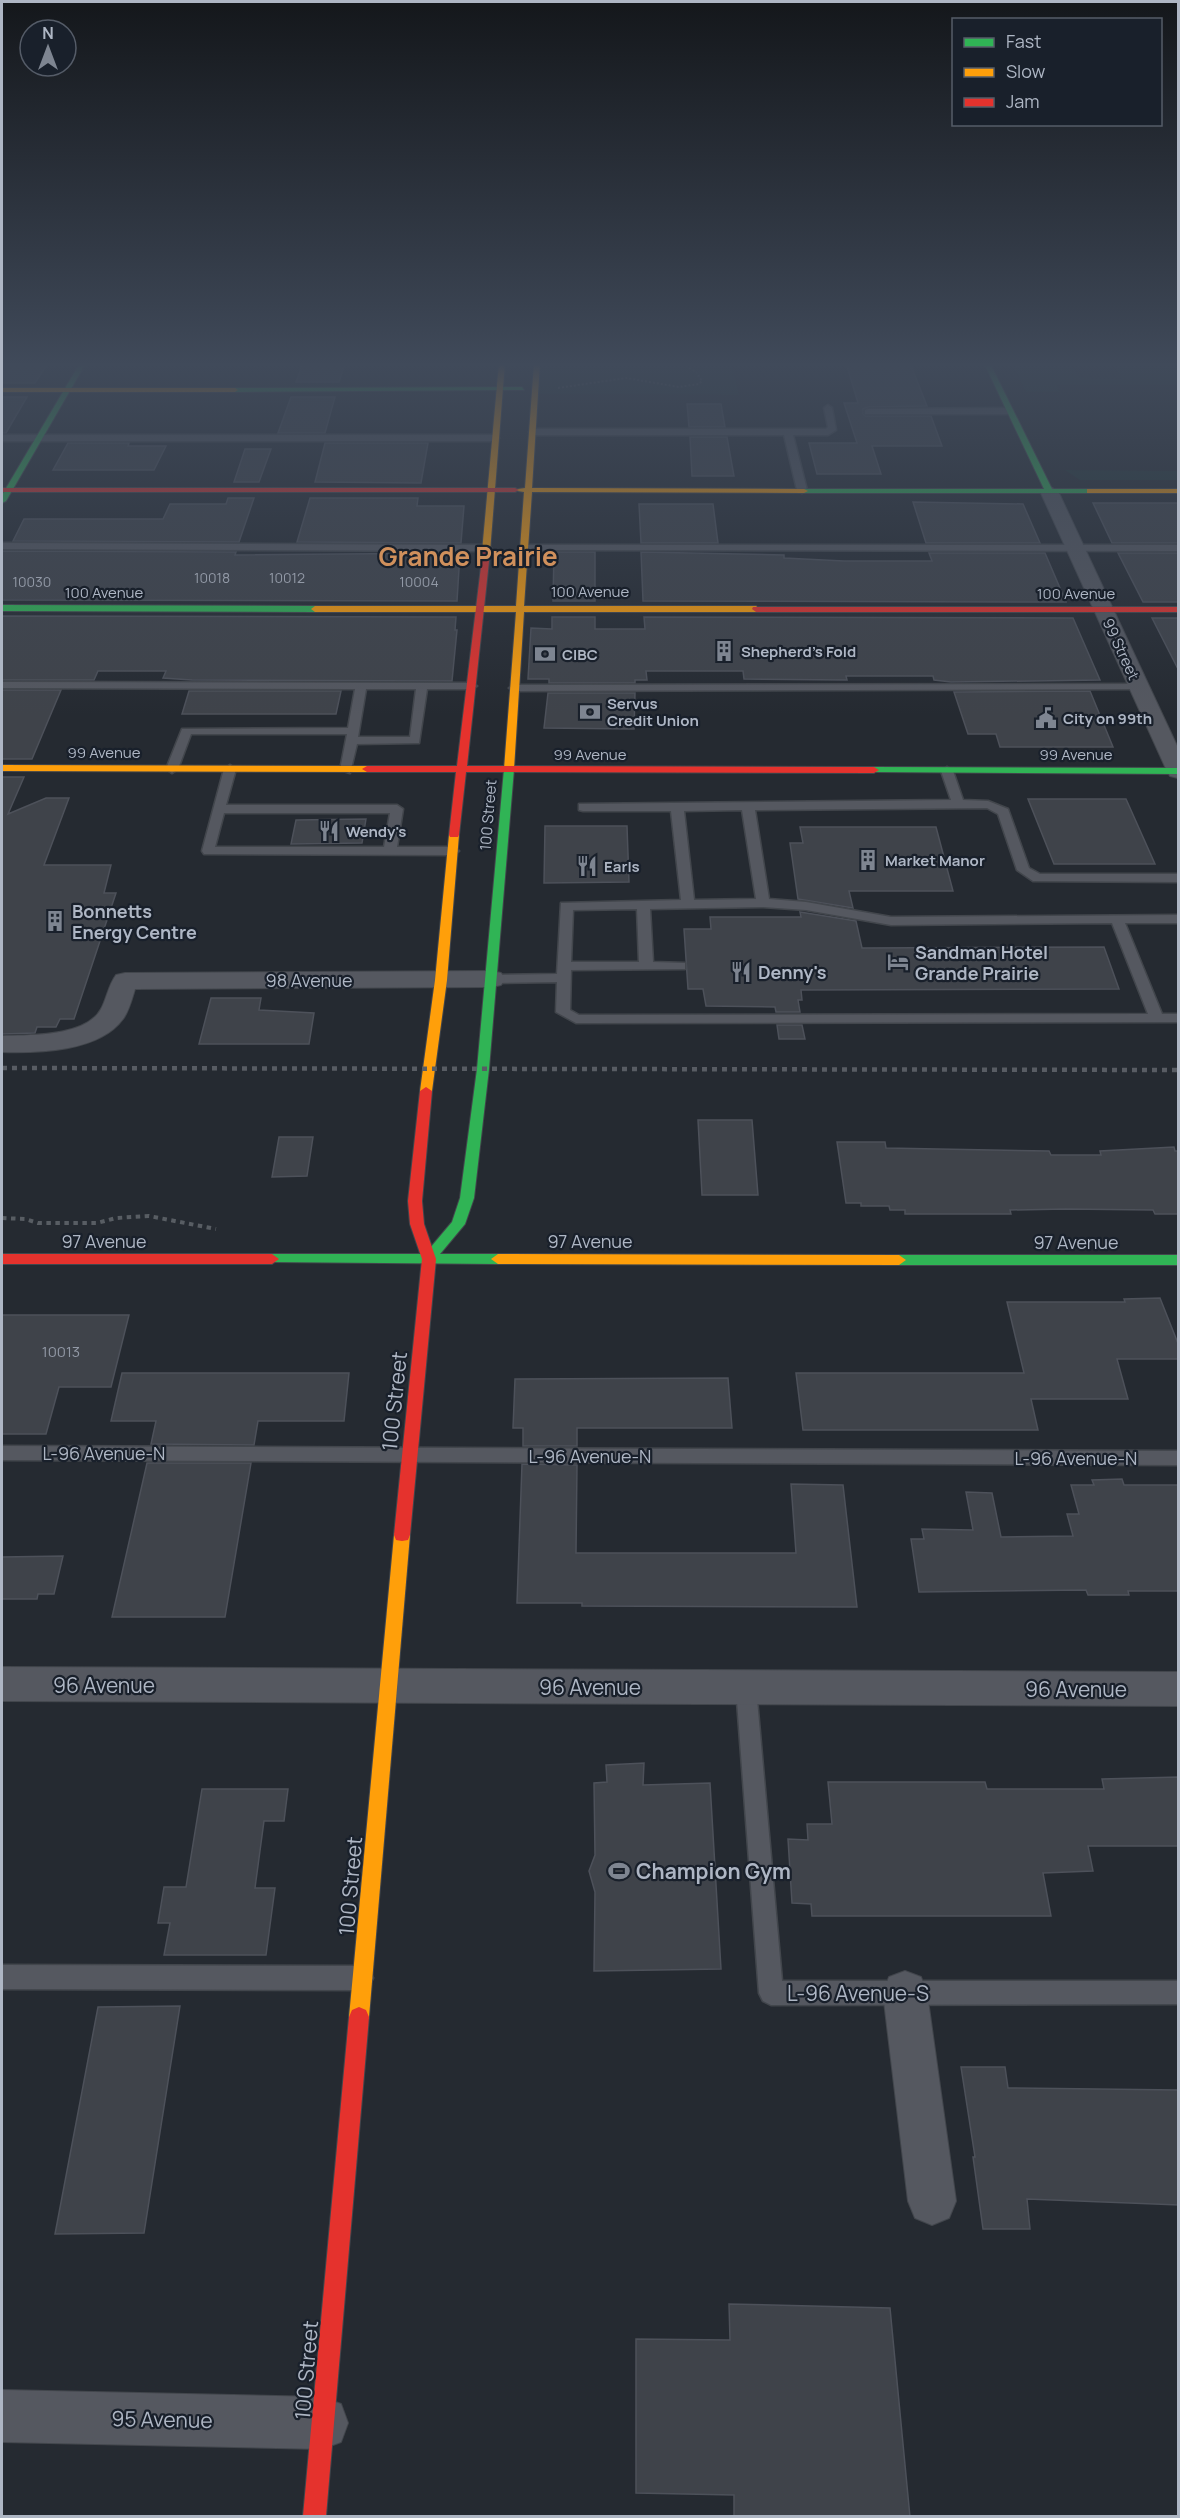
<svg xmlns="http://www.w3.org/2000/svg" width="1180" height="2518" font-family="Manrope,sans-serif">
<style>
.green{fill:#223436}
.building{fill:#3f434a;stroke:#4d515a;stroke-width:1.5}
.lines{fill:none;stroke-linecap:round;stroke-linejoin:round}
.lane-casing{stroke:#42464c;stroke-width:3}
.street-casing{stroke:#42464c;stroke-width:2}
.fast-casing{stroke:#42464c;stroke-width:2}
.slow-casing{stroke:#42464c;stroke-width:2}
.jam-casing{stroke:#42464c;stroke-width:2}
.path-far1{stroke:#585d63;stroke-width:2;stroke-dasharray:2 2;stroke-linecap:butt}
.path{stroke:#585d63;stroke-width:4;stroke-dasharray:4.5 4.5;stroke-linecap:butt}
.lane{fill:#555860;fill-rule:evenodd}
.street{fill:#555860;fill-rule:evenodd}
.fast{fill:#30b455;fill-rule:evenodd}
.slow{fill:#ff9f0a;fill-rule:evenodd}
.jam{fill:#e5322d;fill-rule:evenodd}
.rail{stroke:#585c63;stroke-width:4.5;stroke-dasharray:5 5;stroke-linecap:butt}
.labels{text-anchor:middle;dominant-baseline:central;stroke-width:4.5;stroke-linejoin:round;paint-order:stroke}
.far-number-label{font-size:14px;fill:#9299a6}
.far-street-label{font-size:15px;fill:#aeb6c4;stroke:#19202b}
.far-poi-label{font-size:15px;font-weight:bold;fill:#aeb6c4;stroke:#19202b;text-anchor:start}
.number-label{font-size:15px;fill:#9299a6}
.poi-label{font-size:18px;font-weight:bold;fill:#aeb6c4;stroke:#19202b;text-anchor:start}
.street-label{font-size:18px;fill:#aeb6c4;stroke:#19202b}
.near-street-label{font-size:21px;fill:#aeb6c4;stroke:#19202b}
.near-poi-label{font-size:21px;font-weight:bold;fill:#aeb6c4;stroke:#19202b;text-anchor:start}
.far-town-label{font-size:26px;font-weight:bold;fill:#d0905c;stroke:#19202b}
</style>
<rect width="100%" height="100%" fill="#252a31"/>
<!-- green -->
<g class="green">
<polygon points="537,363 731,363 739,395 536,394"/>
<polygon points="1071,364 1079,378 1121,379 1115,367 1178,367 1178,385 1057,385 1060,392 1026,392 1014,366"/>
<polygon points="1065,470 1178,471 1178,480 1080,480"/>
</g>
<!-- building -->
<g class="building">
<polygon points="2,363 48,363 35,383 2,383"/>
<polygon points="303,363 345,363 339,382 296,382"/>
<polygon points="846,363 910,363 927,406 868,407 863,409 863,414 865,416 931,416 942,446 872,446 881,474 817,474 809,443 857,443 844,403 858,403"/>
<polygon points="2,397 27,397 6,433 2,433"/>
<polygon points="291,397 335,397 325,433 278,433"/>
<polygon points="687,404 721,404 725,427 689,427"/>
<polygon points="690,437 727,437 734,476 692,476"/>
<polygon points="68,443 129,443 128,446 166,446 154,470 53,470"/>
<polygon points="325,443 428,443 421,483 315,482"/>
<polygon points="245,449 271,449 259,482 234,482"/>
<polygon points="228,498 254,498 239,542 13,541 24,519 163,519 170,504 226,504"/>
<polygon points="310,498 418,498 417,506 464,506 461,543 297,542"/>
<polygon points="913,502 1023,504 1040,543 926,543"/>
<polygon points="1093,503 1179,503 1179,543 1112,543"/>
<polygon points="639,504 713,504 718,543 641,543"/>
<polygon points="2,551 236,552 235,555 460,553 457,601 2,600"/>
<polygon points="554,552 595,552 595,601 553,601"/>
<polygon points="641,552 784,555 784,558 844,561 932,561 929,553 1045,553 1066,602 643,601"/>
<polygon points="1118,553 1179,553 1179,602 1143,602"/>
<polygon points="2,616 456,617 455,630 457,630 452,681 192,680 163,678 166,671 98,671 94,680 2,680"/>
<polygon points="552,617 595,617 595,629 645,629 644,617 1073,618 1100,680 951,682 934,680 933,676 846,676 847,680 744,679 743,671 646,671 647,680 635,680 635,683 549,683 549,679 528,679 531,628 552,629"/>
<polygon points="1152,618 1179,618 1179,671"/>
<polygon points="2,690 61,690 32,759 2,759"/>
<polygon points="189,691 341,691 336,714 182,714"/>
<polygon points="1090,691 1113,747 1000,747 996,734 968,734 954,692"/>
<polygon points="548,693 635,693 634,729 544,728"/>
<polygon points="2,777 24,777 8,814 46,798 69,798 44,865 111,865 104,893 116,893 74,1019 60,1019 56,1027 37,1027 35,1033 2,1034"/>
<polygon points="1028,799 1126,799 1155,864 1054,864"/>
<polygon points="366,819 362,843 291,844 296,820"/>
<polygon points="545,826 627,826 629,882 544,883"/>
<polygon points="800,827 936,827 953,891 849,891 853,908 798,899 790,843 803,843"/>
<polygon points="800,912 856,921 862,948 1104,947 1119,989 801,990 802,1000 798,1000 800,1012 776,1012 775,1007 706,1006 703,989 688,989 684,929 711,929 710,917 801,917"/>
<polygon points="211,998 261,998 259,1010 314,1013 309,1044 199,1044"/>
<polygon points="777,1025 802,1025 805,1039 779,1039"/>
<polygon points="698,1120 752,1120 758,1195 702,1195"/>
<polygon points="279,1137 313,1137 307,1176 272,1177"/>
<polygon points="837,1142 885,1142 886,1148 1049,1151 1051,1155 1101,1155 1100,1151 1174,1147 1175,1151 1179,1151 1179,1214 1155,1214 1153,1210 1066,1209 1010,1210 1011,1214 905,1214 905,1210 890,1210 889,1206 861,1206 861,1203 846,1203"/>
<polygon points="1160,1298 1179,1346 1179,1359 1117,1359 1128,1399 1031,1399 1038,1430 803,1430 796,1373 1024,1373 1007,1302 1125,1302 1124,1299"/>
<polygon points="2,1315 129,1315 111,1387 59,1387 46,1434 2,1434"/>
<polygon points="122,1373 349,1373 344,1421 258,1421 254,1445 151,1444 156,1421 111,1421"/>
<polygon points="728,1378 732,1428 577,1428 577,1446 523,1446 523,1428 513,1428 515,1379"/>
<polygon points="147,1463 251,1463 225,1617 112,1617"/>
<polygon points="522,1464 577,1465 576,1553 796,1553 791,1484 843,1485 857,1607 582,1606 582,1603 517,1603"/>
<polygon points="1122,1479 1124,1485 1179,1485 1179,1591 1128,1591 1129,1595 1088,1595 1086,1590 919,1592 911,1539 924,1539 922,1529 973,1530 966,1492 992,1493 1001,1537 1073,1536 1067,1514 1079,1514 1071,1485 1094,1485 1092,1480"/>
<polygon points="63,1556 54,1594 38,1594 37,1599 2,1599 2,1557"/>
<polygon points="644,1763 643,1785 710,1783 721,1969 594,1971 595,1892 589,1871 595,1855 594,1783 607,1782 606,1765"/>
<polygon points="1179,1777 1179,1846 1088,1846 1093,1871 1043,1873 1051,1916 812,1916 811,1904 792,1903 788,1839 808,1840 807,1824 832,1824 828,1782 985,1782 987,1789 1104,1789 1102,1779"/>
<polygon points="202,1789 288,1789 284,1821 264,1821 255,1888 275,1888 266,1955 164,1955 170,1923 158,1923 164,1887 186,1887"/>
<polygon points="180,2006 144,2233 55,2234 98,2007"/>
<polygon points="961,2067 1005,2067 1008,2088 1179,2090 1179,2205 1027,2199 1030,2229 983,2229 973,2157 975,2157"/>
<polygon points="729,2304 890,2308 910,2517 734,2517 734,2495 636,2493 636,2339 730,2340"/>
</g>
<g class="lines">
<defs>
<g id="lane">
<polygon points="828,405 832,408 836,430 828,435 793,435 807,490 802,493 797,490 784,435 533,435 529,432 533,429 826,429 828,427 824,408"/>
<polygon points="868,409 1009,408 1013,411 1009,414 865,414 865,410"/>
<polygon points="2,435 495,435 499,438 495,441 2,441"/>
<polygon points="2,543 486,545 491,548 486,551 2,549"/>
<polygon points="525,545 1178,545 1178,551 522,550 520,548"/>
<path d="M2,682L471,683L477,686L471,689H427L419,743L357,744L350,773L340,770L347,734H191L178,769L172,773L166,769L182,729L348,728L355,689L2,688ZM366,689H416L410,737H358Z"/>
<polygon points="1142,684 1144,686 1138,689 515,691 509,688 515,685"/>
<path d="M230,765L236,769L226,805H397L403,809L397,847H453L459,851L453,855L204,854L202,851L224,769ZM224,813H390L384,847H215Z"/>
<path d="M947,767L953,771L963,800L988,801L1008,809L1029,868L1040,874H1178V882L1033,881L1017,870L998,814L987,808L755,810L769,899L806,902L891,917L1178,915V923H1125L1162,1014H1178V1022L576,1023L556,1012L557,982L492,983L485,979L492,975L557,974L561,903L681,900L671,811H583L579,810V804L951,800L941,771ZM742,810L756,899L694,900L684,811ZM763,907L806,910L891,925L1112,923L1148,1014L579,1015L570,1010L571,970L685,969V963L653,962L650,909ZM637,909L639,962H571L573,910Z"/>
<polygon points="2,1446 1178,1451 1178,1465 2,1460"/>
<polygon points="746,1679 753,1682 756,1688 782,1981 1178,1981 1178,2004 771,2005 763,2001 759,1993 736,1688 739,1682"/>
<polygon points="2,1965 361,1966 369,1970 373,1978 369,1986 361,1990 2,1989"/>
</g>
<g id="street">
<polygon points="1049,486 1058,491 1178,748 1178,778 1170,776 1167,771 1040,491"/>
<path d="M492,971L501,973L505,979L501,985L492,987L135,989C132,999 129,1011 123,1019C99,1052 38,1053 2,1052V1036C28,1035 86,1037 101,1009C107,998 108,986 116,975L125,973Z"/>
<polygon points="2,1667 1178,1672 1178,1706 2,1701"/>
<polygon points="905,1971 921,1977 927,1993 956,2201 949,2218 932,2225 915,2218 908,2201 883,1993 889,1977"/>
<polygon points="2,2390 322,2397 341,2404 348,2423 341,2442 322,2449 2,2442"/>
</g>
<g id="fast">
<polygon points="80,363 86,363 6,501 2,503 2,495"/>
<polygon points="984,363 990,363 1052,489 1093,489 1093,493 801,493 801,489 1044,489"/>
<polygon points="522,387 524,390 235,392 232,390 235,388"/>
<polygon points="2,605 315,606 319,609 315,612 2,611"/>
<polygon points="509,766 514,769 489,1069 474,1198 465,1224 440,1254 498,1254 505,1259 498,1264 267,1262 265,1259 267,1256 272,1254 425,1254 452,1222 460,1198 477,1069 504,769"/>
<polygon points="874,767 1178,768 1178,774 871,772 869,770"/>
<polygon points="899,1255 1178,1255 1178,1265 899,1265 892,1260"/>
</g>
<g id="slow">
<polygon points="499,363 505,363 490,552 486,554 482,552"/>
<polygon points="534,363 540,363 532,488 804,489 808,491 804,493 532,492 524,606 756,606 760,609 756,612 524,612 514,769 509,772 504,769 516,612 315,612 311,609 315,606 516,606 524,492 511,490 525,488"/>
<polygon points="2,388 235,388 238,390 235,392 2,392"/>
<polygon points="1090,489 1178,489 1178,493 1087,493 1087,489"/>
<polygon points="2,765 367,766 372,769 367,772 2,771"/>
<polygon points="454,832 459,835 447,980 432,1091 426,1095 420,1091 435,980 449,835"/>
<polygon points="498,1254 899,1255 906,1260 899,1265 498,1264 491,1259"/>
<polygon points="402,1529 408,1530 410,1535 369,2017 366,2024 359,2027 352,2024 349,2017 394,1535 396,1530"/>
</g>
<g id="jam">
<polygon points="2,488 515,488 519,490 515,492 2,492"/>
<polygon points="483,550 490,552 467,766 874,767 879,770 874,773 466,772 459,835 458,837 450,837 449,835 456,772 367,772 362,769 367,766 457,766"/>
<polygon points="753,607 1178,607 1178,612 756,612 752,609"/>
<polygon points="426,1087 432,1091 422,1201 424,1224 436,1259 410,1535 408,1540 402,1541 396,1540 394,1535 422,1259 410,1224 408,1201 420,1091"/>
<polygon points="2,1254 272,1254 279,1259 272,1264 2,1264"/>
<polygon points="359,2007 366,2010 369,2017 326,2516 303,2516 349,2017 352,2010"/>
</g>
</defs>
<!-- lane casing -->
<use href="#lane" class="lane-casing"/>
<!-- street casing -->
<use href="#street" class="street-casing"/>
<!-- fast casing -->
<use href="#fast" class="fast-casing"/>
<!-- slow casing -->
<use href="#slow" class="slow-casing"/>
<!-- jam casing -->
<use href="#jam" class="jam-casing"/>
<!-- path-far1 -->
<g class="path-far1">
<polyline points="1175,363 1178,363"/>
<polyline points="558,388 626,378 679,387 699,384 702,381 696,372 682,363"/>
</g>
<!-- path -->
<polyline class="path" points="2,1218 25,1219 38,1223 97,1223 116,1218 149,1216 216,1229"/>
<!-- lane -->
<use href="#lane" class="lane"/>
<!-- street -->
<use href="#street" class="street"/>
<!-- fast -->
<use href="#fast" class="fast"/>
<!-- slow -->
<use href="#slow" class="slow"/>
<!-- jam -->
<use href="#jam" class="jam"/>
<!-- rail -->
<polyline class="rail" points="2,1068 1178,1070"/>
</g>
<!-- sky -->
<linearGradient id="sky" x2="0" y2="1"><stop stop-color="#14171b"/><stop offset="0.51" stop-color="#404a5a"/><stop offset="1" stop-color="#404a5a" stop-opacity="0"/></linearGradient>
<rect width="1180" height="715" fill="url(#sky)"/>
<!-- icons -->
<defs>
<symbol id="building-bare" viewBox="-9 -9 18 18"><path d="M-4-6H4V6H1V3H-1V6H-4ZM-2.5-4.3h1.7v1.8h-1.7ZM.8-4.3h1.7v1.8H.8ZM-2.5-1h1.7V.8h-1.7ZM.8-1h1.7V.8H.8Z" fill="#7e8591" stroke="#19202b" stroke-width="2.5" paint-order="stroke"/></symbol>
<symbol id="bank-bare" viewBox="-9 -9 18 18"><path d="M-6-4H6V4H-6ZM0-2.3a2.3 2.3 0 1 0 0 4.6a2.3 2.3 0 1 0 0-4.6Z" fill="#7e8591" stroke="#19202b" stroke-width="2.5" paint-order="stroke"/></symbol>
<symbol id="civic-bare" viewBox="-9 -9 18 18"><path d="M-.6-6.5H3V-4.5H.6V-3L4-1V1h2V6H-6V1h2V-1L-.6-3ZM-1.2 2.5V6h2.4V2.5Z" fill="#7e8591" stroke="#19202b" stroke-width="2.5" paint-order="stroke"/></symbol>
<symbol id="restaurant-bare" viewBox="-9 -9 18 18"><path d="M-5-6h1v4h1v-4h1v4h1v-4h1v5L-1.5 .5V6h-2V.5L-5-1ZM5-6V6H3V1.5H1.5Q1.5-4 5-6Z" fill="#7e8591" stroke="#19202b" stroke-width="2.5" paint-order="stroke"/></symbol>
<symbol id="hotel-bare" viewBox="-9 -9 18 18"><path d="M-6-4.5h1.5V1H6V5H4.5V3h-9V5H-6ZM-4 0a1.8 1.8 0 1 1 3.6 0ZM.5 0V-2.5h3Q6-2.5 6 0Z" fill="#7e8591" stroke="#19202b" stroke-width="2.5" paint-order="stroke"/></symbol>
<symbol id="stadium-bare" viewBox="-9 -9 18 18"><path d="M0-5a6.5 5 0 1 0 0 10a6.5 5 0 1 0 0-10ZM-3.5-1.8h7v3.6h-7Z" fill="#7e8591" stroke="#19202b" stroke-width="2.5" paint-order="stroke"/></symbol>
</defs>
<g fill-rule="evenodd">
<use href="#building-bare" x="709" y="636" width="30" height="30"/>
<use href="#bank-bare" x="530" y="639" width="30" height="30"/>
<use href="#bank-bare" x="575" y="697" width="30" height="30"/>
<use href="#civic-bare" x="1031" y="703" width="30" height="30"/>
<use href="#restaurant-bare" x="314" y="816" width="30" height="30"/>
<use href="#building-bare" x="853" y="845" width="30" height="30"/>
<use href="#restaurant-bare" x="572" y="851" width="30" height="30"/>
<use href="#building-bare" x="40" y="906" width="30" height="30"/>
<use href="#hotel-bare" x="883" y="947" width="30" height="30"/>
<use href="#restaurant-bare" x="726" y="957" width="30" height="30"/>
<use href="#stadium-bare" x="604" y="1856" width="30" height="30"/>
</g>
<g class="labels">
<!-- far-number labels -->
<g class="far-number-label">
<text x="212" y="577">10018</text>
<text x="287" y="577">10012</text>
<text x="32" y="581">10030</text>
<text x="419" y="581">10004</text>
</g>
<!-- far-street labels -->
<g class="far-street-label">
<text x="590" y="591">100 Avenue</text>
<text x="104" y="592">100 Avenue</text>
<text x="1076" y="593">100 Avenue</text>
<text transform="translate(1121 649) rotate(65)">99 Street</text>
<text x="104" y="752">99 Avenue</text>
<text x="590" y="754">99 Avenue</text>
<text x="1076" y="754">99 Avenue</text>
<text transform="translate(488 815) rotate(-85)">100 Street</text>
</g>
<!-- far-poi labels -->
<g class="far-poi-label">
<text x="741" y="651">Shepherd's Fold</text>
<text x="562" y="654">CIBC</text>
<text x="607" y="703">Servus<tspan x="607" dy="17">Credit Union</tspan></text>
<text x="1063" y="718">City on 99th</text>
<text x="346" y="831">Wendy's</text>
<text x="885" y="860">Market Manor</text>
<text x="604" y="866">Earls</text>
</g>
<!-- number labels -->
<g class="number-label">
<text x="61" y="1351">10013</text>
</g>
<!-- poi labels -->
<g class="poi-label">
<text x="72" y="911">Bonnetts<tspan x="72" dy="21">Energy Centre</tspan></text>
<text x="915" y="952">Sandman Hotel<tspan x="915" dy="21">Grande Prairie</tspan></text>
<text x="758" y="972">Denny's</text>
</g>
<!-- street labels -->
<g class="street-label">
<text x="309" y="980">98 Avenue</text>
<text x="104" y="1241">97 Avenue</text>
<text x="590" y="1241">97 Avenue</text>
<text x="1076" y="1242">97 Avenue</text>
<text x="104" y="1453">L-96 Avenue-N</text>
<text x="590" y="1456">L-96 Avenue-N</text>
<text x="1076" y="1458">L-96 Avenue-N</text>
</g>
<!-- near-street labels -->
<g class="near-street-label">
<text transform="translate(394 1401) rotate(-84)">100 Street</text>
<text x="104" y="1685">96 Avenue</text>
<text x="590" y="1687">96 Avenue</text>
<text x="1076" y="1689">96 Avenue</text>
<text transform="translate(350 1886) rotate(-85)">100 Street</text>
<text x="858" y="1993">L-96 Avenue-S</text>
<text transform="translate(306 2370) rotate(-85)">100 Street</text>
<text transform="translate(162 2419) rotate(1)">95 Avenue</text>
</g>
<!-- near-poi labels -->
<g class="near-poi-label">
<text x="636" y="1871">Champion Gym</text>
</g>
<!-- far-town labels -->
<g class="far-town-label">
<text x="468" y="556">Grande Prairie</text>
</g>
</g>
<!-- border -->
<rect width="1180" height="2518" fill="none" stroke="#aeb6c4" stroke-width="6"/>
<!-- legend -->
<rect x="952" y="18" width="210" height="108" fill="#19202b" stroke="#555c68" stroke-width="1.5"/>
<rect x="964" y="38" width="30" height="9" fill="#30b455" stroke="#555c68" stroke-width="1.5"/>
<text x="1006" y="48" font-size="18" fill="#aeb6c4">Fast</text>
<rect x="964" y="68" width="30" height="9" fill="#ff9f0a" stroke="#555c68" stroke-width="1.5"/>
<text x="1006" y="78" font-size="18" fill="#aeb6c4">Slow</text>
<rect x="964" y="98" width="30" height="9" fill="#e5322d" stroke="#555c68" stroke-width="1.5"/>
<text x="1006" y="108" font-size="18" fill="#aeb6c4">Jam</text>
<!-- north arrow -->
<g transform="translate(48 48)"><circle r="28" fill="#19202b" stroke="#555c68" stroke-width="1.5"/>
<path d="M0-4.5L10 22L0 15L-10 22Z" fill="#7e8591"/>
<text y="-9" font-size="16" font-weight="bold" text-anchor="middle" fill="#aeb6c4">N</text>
</g>
</svg>
